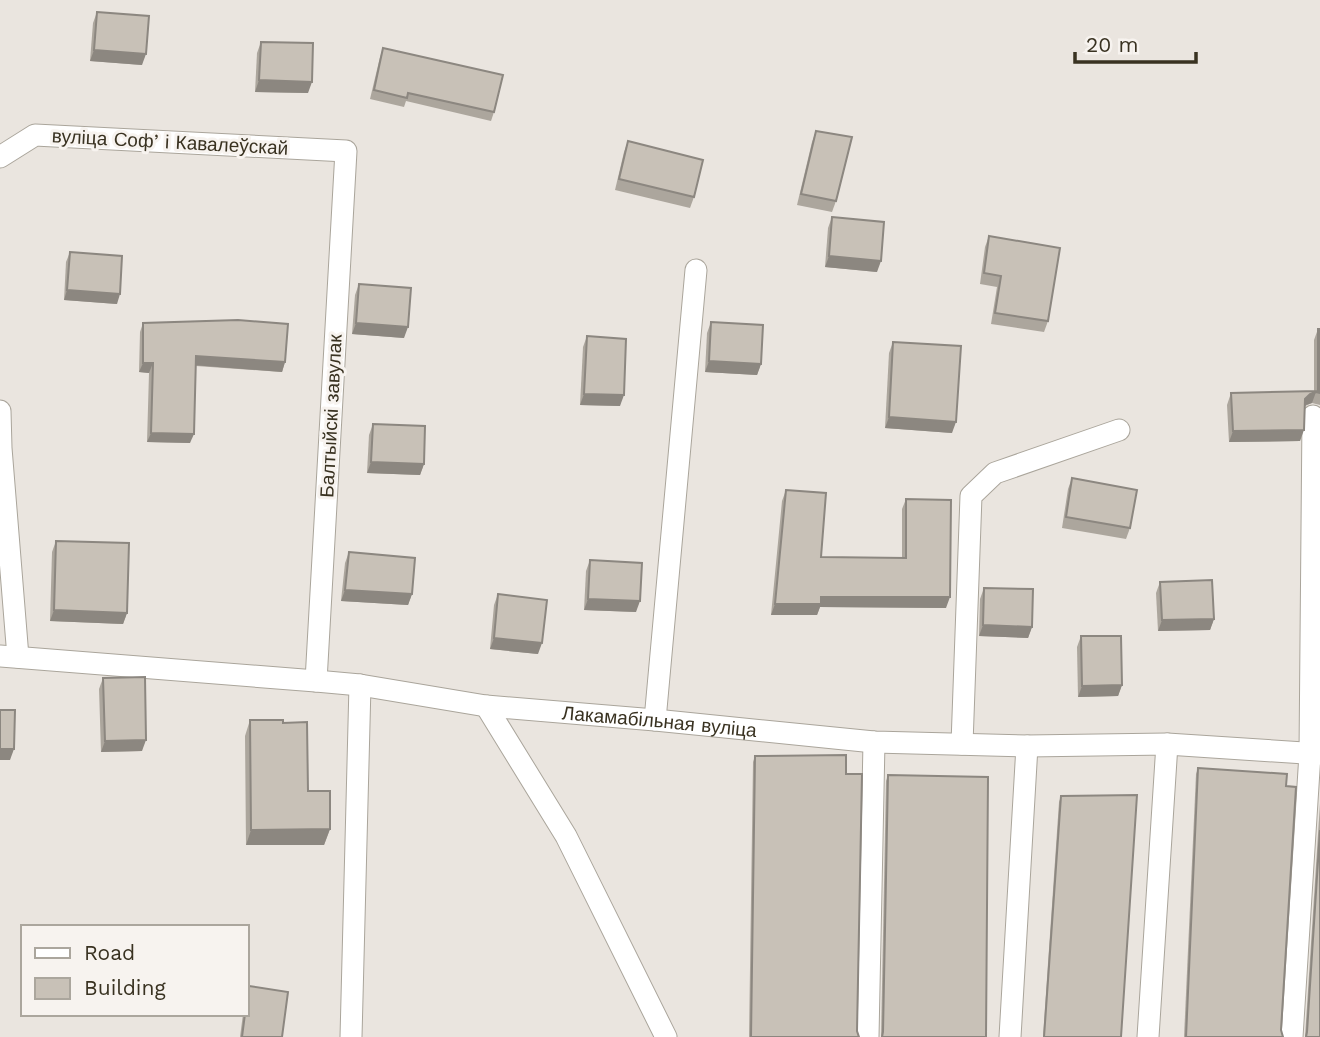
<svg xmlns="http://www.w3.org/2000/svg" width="1320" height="1037" font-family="'Work Sans',sans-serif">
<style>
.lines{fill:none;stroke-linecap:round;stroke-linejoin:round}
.lane-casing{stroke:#aaa59b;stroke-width:23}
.street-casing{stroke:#aaa59b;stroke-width:23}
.lane{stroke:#fff;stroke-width:21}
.street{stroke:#fff;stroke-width:21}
.wall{fill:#aca69d}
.shaded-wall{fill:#8c8780}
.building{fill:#c8c1b7;stroke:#8c8780;stroke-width:2}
.labels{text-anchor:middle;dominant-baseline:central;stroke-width:6;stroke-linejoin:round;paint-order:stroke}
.street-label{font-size:19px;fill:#393221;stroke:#f7f3ef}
</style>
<rect width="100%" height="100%" fill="#eae5df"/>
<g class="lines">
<defs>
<g id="lane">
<polyline points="486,706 566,836 666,1037"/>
<polyline points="868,1037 874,742"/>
<polyline points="1010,1037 1027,746"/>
<polyline points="1148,1037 1167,744"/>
<polyline points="1292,1037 1310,754"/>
</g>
<g id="street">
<polyline points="0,157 35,135 346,151 316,681"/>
<polyline points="0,411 1,448 18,657"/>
<path id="s1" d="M0,656L316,681L360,685L486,706L655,720L874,742L1027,746L1167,744L1320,754"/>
<polyline points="655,720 696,270"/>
<polyline points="962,744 971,496 995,473 1119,430"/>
<polyline points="1310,754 1313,416"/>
<polyline points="351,1037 360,685"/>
</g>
</defs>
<!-- lane casing -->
<use href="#lane" class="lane-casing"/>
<!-- street casing -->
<use href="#street" class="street-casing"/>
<!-- lane -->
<use href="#lane" class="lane"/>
<!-- street -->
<use href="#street" class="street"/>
</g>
<!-- wall -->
<g class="wall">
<polygon points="97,12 142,65 90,61 93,23"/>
<polygon points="261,42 308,93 255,92 257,53"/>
<polygon points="383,48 494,112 491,121 406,101 404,107 370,99 380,57"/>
<polygon points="816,131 836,201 832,212 797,205 812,142"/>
<polygon points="628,141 694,197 690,208 615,190 624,152"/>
<polygon points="832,217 877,272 825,267 828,228"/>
<polygon points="989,236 1048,321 1044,332 991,324 997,287 980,284 985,247"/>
<polygon points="70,252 117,304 64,300 66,262"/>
<polygon points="359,284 404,338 352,334 355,295"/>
<polygon points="711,322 761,364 757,375 705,372 707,333"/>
<polygon points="143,323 285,362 282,372 196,366 190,443 147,442 149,373 139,372 140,332"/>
<polygon points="1318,329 1320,329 1320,405 1312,403 1305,406 1300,441 1229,442 1227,405 1231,393 1314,391 1314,340"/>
<polygon points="587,336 620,406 580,405 583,347"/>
<polygon points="893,342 952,433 885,428 889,353"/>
<polygon points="373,424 424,464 420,475 367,473 369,435"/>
<polygon points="1072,478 1130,528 1126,539 1062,528 1068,489"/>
<polygon points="786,490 821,557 902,558 902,509 906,499 946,608 820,607 817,615 771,615 782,501"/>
<polygon points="56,541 127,613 123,624 50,621 52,552"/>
<polygon points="349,552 412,594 408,605 341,601 345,563"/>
<polygon points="590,560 636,612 584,610 586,571"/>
<polygon points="1160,582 1214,619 1210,630 1158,631 1156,593"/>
<polygon points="984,588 1032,627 1028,638 979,636 980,599"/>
<polygon points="498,594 538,654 490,649 494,605"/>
<polygon points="1081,636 1122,685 1118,696 1078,697 1077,647"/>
<polygon points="103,678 142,751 101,752 99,689"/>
<polygon points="250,720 283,723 308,791 330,829 324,845 246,845 245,736"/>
<polygon points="755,756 846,774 857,1031 859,1037 749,1037 753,762"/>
<polygon points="1198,768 1281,1030 1283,1037 1184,1037 1196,774"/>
<polygon points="888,775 986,1037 881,1037 886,781"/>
<polygon points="1061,796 1121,1037 1043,1037 1059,802"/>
<polygon points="1320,803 1320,1037 1305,1037"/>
<polygon points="249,986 282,1037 240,1037 243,1014 247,1014 247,992"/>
</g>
<!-- shaded-wall -->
<g class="shaded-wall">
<polygon points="94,50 146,54 142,65 90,61"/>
<polygon points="259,80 312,82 308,93 255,92"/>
<polygon points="829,256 881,261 877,272 825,267"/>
<polygon points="67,290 120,294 117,304 64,300"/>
<polygon points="356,323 408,327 404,338 352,334"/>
<polygon points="196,356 285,362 282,372 192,365"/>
<polygon points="709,361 761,364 757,375 705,372"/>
<polygon points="143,363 153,363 149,373 139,372"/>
<polygon points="1316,392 1312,403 1306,405 1301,410 1305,399 1310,394"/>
<polygon points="584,394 624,395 620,406 580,405"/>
<polygon points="889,417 956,422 952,433 885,428"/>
<polygon points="1304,430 1300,441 1229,442 1233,431"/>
<polygon points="151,433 194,434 190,443 147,442"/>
<polygon points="371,462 424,464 420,475 367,473"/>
<polygon points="345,590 412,594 408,605 341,601"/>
<polygon points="821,597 950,597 946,608 820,607 817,615 771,615 775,604"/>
<polygon points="588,599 640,601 636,612 584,610"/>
<polygon points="54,610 127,613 123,624 50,621"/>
<polygon points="1214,619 1210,630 1158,631 1162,620"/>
<polygon points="983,625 1032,627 1028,638 979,636"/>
<polygon points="494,638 542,643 538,654 490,649"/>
<polygon points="1122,685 1118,696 1078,697 1082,686"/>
<polygon points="146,740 142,751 101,752 105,741"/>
<polygon points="0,749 14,749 10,760 0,760"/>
<polygon points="330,829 324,845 246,845 251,830"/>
</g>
<!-- building -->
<g class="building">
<polygon points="97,12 149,16 146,54 94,50"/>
<polygon points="261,42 313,43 312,82 259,80"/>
<polygon points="383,48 503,75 494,112 408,93 407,98 374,90"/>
<polygon points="816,131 852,137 836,201 801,194"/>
<polygon points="628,141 703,160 694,197 619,179"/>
<polygon points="832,217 884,222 881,261 829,256"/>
<polygon points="989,236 1060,248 1048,321 995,313 1001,276 984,273"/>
<polygon points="70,252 122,256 120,294 67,290"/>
<polygon points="359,284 411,288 408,327 356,323"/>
<polygon points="238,320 288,324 285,362 196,356 194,434 151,433 153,363 143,363 143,323"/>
<polygon points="711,322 763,325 761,364 709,361"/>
<polygon points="1318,329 1320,329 1320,393 1316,392 1310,394 1305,399 1304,430 1233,431 1231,393 1318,391"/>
<polygon points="587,336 626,339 624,395 584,394"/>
<polygon points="893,342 961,346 956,422 889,417"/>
<polygon points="373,424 425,426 424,464 371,462"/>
<polygon points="1072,478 1137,490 1130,528 1066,517"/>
<polygon points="786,490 826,493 821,557 906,558 906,499 951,500 950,597 821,597 821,604 775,604"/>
<polygon points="56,541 129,543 127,613 54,610"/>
<polygon points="349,552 415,558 412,594 345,590"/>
<polygon points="590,560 642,563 640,601 588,599"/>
<polygon points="1212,580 1214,619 1162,620 1160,582"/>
<polygon points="984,588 1033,589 1032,627 983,625"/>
<polygon points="498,594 547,600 542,643 494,638"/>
<polygon points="1081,636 1121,636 1122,685 1082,686"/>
<polygon points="145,677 146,740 105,741 103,678"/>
<polygon points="0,710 15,710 14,749 0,749"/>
<polygon points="250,720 283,720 283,723 307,722 308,791 330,791 330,829 251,830"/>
<polygon points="846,755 846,774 862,774 857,1031 859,1037 751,1037 755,756"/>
<polygon points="1198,768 1287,774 1286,786 1296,787 1281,1030 1283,1037 1186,1037"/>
<polygon points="888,775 988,777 986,1037 882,1037 883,1032"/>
<polygon points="1137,795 1121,1037 1044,1037 1061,796"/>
<polygon points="1320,830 1320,1037 1306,1037 1307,1032"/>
<polygon points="249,986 288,992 282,1037 242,1037 245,1014 247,1014 247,1003"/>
</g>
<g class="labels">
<!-- street labels -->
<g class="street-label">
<text transform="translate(170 142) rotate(3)">вуліца Софʼі Кавалеўскай</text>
<text transform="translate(331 416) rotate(-87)">Балтыйскі завулак</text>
<text stroke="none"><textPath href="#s1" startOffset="663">Лакамабільная вуліца</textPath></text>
</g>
</g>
<!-- legend -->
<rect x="21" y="925" width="228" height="91" fill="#f7f3ef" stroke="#aba69d" stroke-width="2"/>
<rect x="35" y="948" width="35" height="10" fill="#ffffff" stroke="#aba69d" stroke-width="2"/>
<text x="84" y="960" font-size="21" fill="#393221">Road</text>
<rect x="35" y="978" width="35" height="21" fill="#c8c1b7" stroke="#aba69d" stroke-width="2"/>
<text x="84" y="995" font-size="21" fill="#393221">Building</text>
<!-- scale -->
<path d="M1075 52v10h121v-10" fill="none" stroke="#393221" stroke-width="3.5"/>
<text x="1086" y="52" font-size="21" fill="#393221" stroke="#f7f3ef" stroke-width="5" paint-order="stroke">20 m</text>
</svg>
